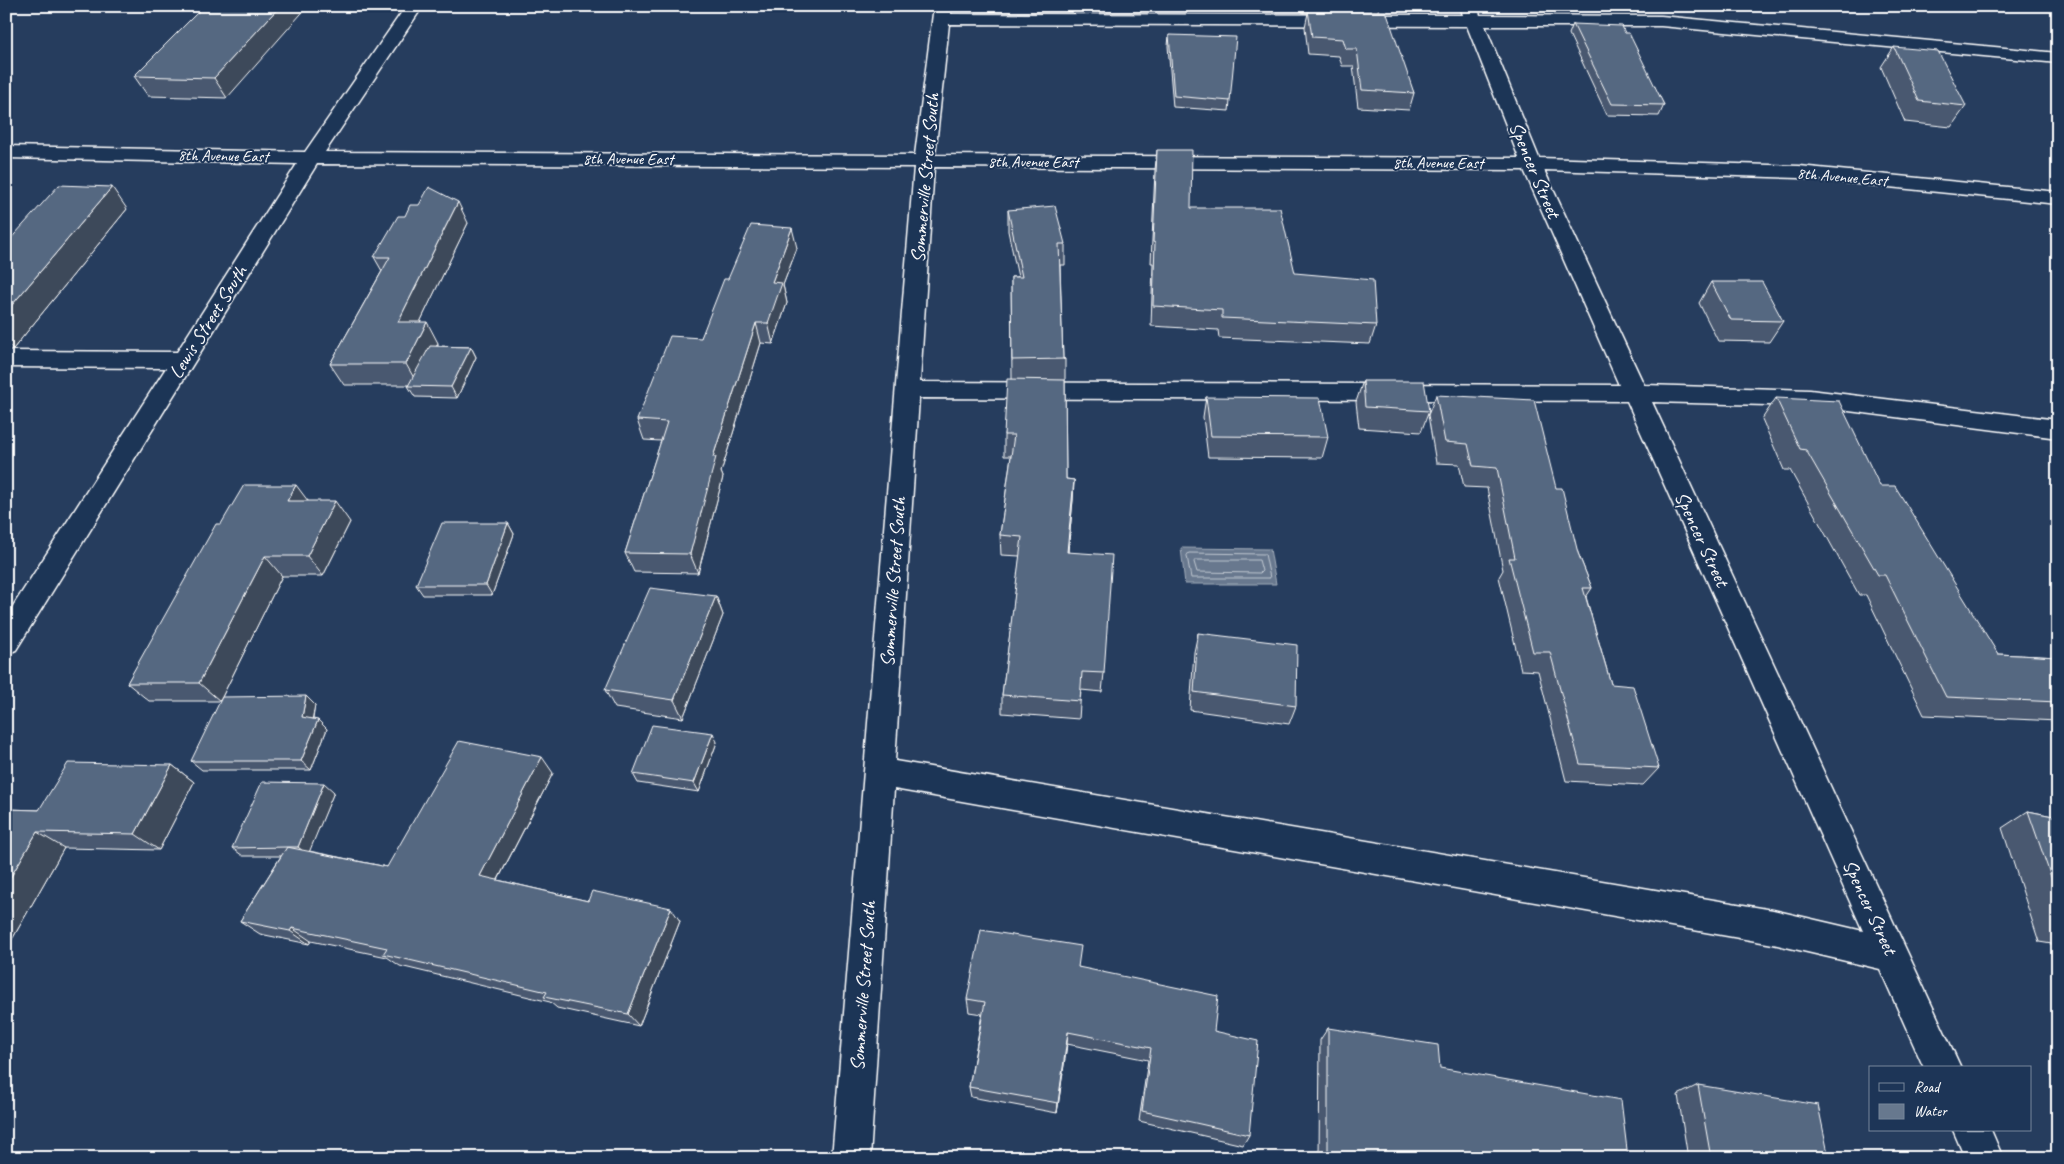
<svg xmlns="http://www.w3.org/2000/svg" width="2064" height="1164" font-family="Caveat,sans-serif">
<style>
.water{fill:#67788e;stroke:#a4aebb}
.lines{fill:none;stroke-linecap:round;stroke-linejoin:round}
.shore{stroke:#c2c9d2;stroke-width:1}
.minor-casing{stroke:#fff;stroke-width:3}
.minor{fill:#1d3557;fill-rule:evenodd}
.wall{fill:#49596f;stroke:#fff}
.shaded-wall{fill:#3c485a;stroke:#fff}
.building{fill:#556781;stroke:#fff}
.labels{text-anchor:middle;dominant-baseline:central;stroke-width:4;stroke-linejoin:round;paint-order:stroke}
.far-street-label{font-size:16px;fill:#fff;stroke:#1d3557}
.street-label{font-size:20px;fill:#fff;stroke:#1d3557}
</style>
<rect width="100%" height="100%" fill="#263d5e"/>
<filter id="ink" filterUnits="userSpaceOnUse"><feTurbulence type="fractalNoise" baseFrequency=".02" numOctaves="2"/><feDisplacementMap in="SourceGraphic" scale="10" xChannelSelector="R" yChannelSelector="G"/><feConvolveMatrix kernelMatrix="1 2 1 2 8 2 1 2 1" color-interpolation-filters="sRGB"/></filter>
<g filter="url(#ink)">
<!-- water -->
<polygon class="water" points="1181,548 1270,549 1276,584 1185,584"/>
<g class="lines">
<!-- shore -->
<g class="shore">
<polygon points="1189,553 1265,554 1270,578 1191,578 1187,556"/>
<polygon points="1196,560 1259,560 1262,571 1260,573 1197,572 1194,562"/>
</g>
<defs>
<g id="minor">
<path d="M406,6H423L325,152L915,155L934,6H951V14L1463,15L1460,6H1477L1480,15L1661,16L2058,53V63L1661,26H1485L1539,158L1799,166L2058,192V204L1799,178L1544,170L1644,385L1810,390L2058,420V438L1810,406L1652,402L1961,1068H1924L1880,969L1773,944L894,789L870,1158H832L914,167L317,164L16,650L6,654V617L166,368L6,367V351L177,352L297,164L6,158V146L305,152ZM949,24L1467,26L1519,158L935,155ZM934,167L1524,170L1619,385L920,382ZM919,398L1627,401L1863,931L1773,910L895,761Z"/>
<polygon points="1953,1130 1991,1130 2003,1158 1965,1158"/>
</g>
</defs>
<!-- minor casing -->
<use href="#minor" class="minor-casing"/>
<!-- minor -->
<use href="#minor" class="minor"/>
</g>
<!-- wall -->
<g class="wall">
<polygon points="204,6 227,98 148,96 134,76"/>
<polygon points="1302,6 1379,6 1378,11 1414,93 1409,110 1358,107 1353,66 1342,66 1339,56 1308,54 1305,27 1308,13 1303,13"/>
<polygon points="1573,24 1625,33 1664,105 1659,116 1607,115 1569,34"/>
<polygon points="1169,35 1230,101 1229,111 1173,107 1168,46"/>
<polygon points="1894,47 1966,106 1951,127 1905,122 1881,67"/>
<polygon points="1157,150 1191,208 1376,325 1370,344 1219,338 1218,330 1151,326 1153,263 1151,263 1155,170"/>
<polygon points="127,209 13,349 6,350 6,244"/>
<polygon points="1008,210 1065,244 1065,265 1060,265 1063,359 1065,359 1065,379 1066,479 1074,480 1073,500 1068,552 1104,673 1102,692 1081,690 1079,719 1002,713 1002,695 1020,556 1001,555 1000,535 1011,456 1004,456 1004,435 1012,379 1011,277 1018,277 1008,231"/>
<polygon points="468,223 420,322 438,343 437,346 471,347 476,357 457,398 415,397 408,386 409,385 344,385 330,364 382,271 374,257"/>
<polygon points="797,248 783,285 787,303 773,344 761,343 721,472 723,477 698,573 634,572 625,553 661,441 644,440 637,420 701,338 728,279"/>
<polygon points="1711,282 1783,321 1769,342 1718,341 1699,303"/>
<polygon points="1363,381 1429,411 1421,432 1359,428 1356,402"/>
<polygon points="1436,395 1556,488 1578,553 1592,588 1586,597 1611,684 1659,768 1643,785 1566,781 1538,671 1521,670 1499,577 1503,570 1487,488 1464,487 1459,464 1436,463 1428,415"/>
<polygon points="1206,397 1328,437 1322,458 1208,457 1203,417"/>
<polygon points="1776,398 1880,486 1998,654 2058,657 2058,721 1924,715 1866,595 1859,595 1790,470 1784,470 1762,419"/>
<polygon points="308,501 350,522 323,576 282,576 220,701 149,701 127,683 221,524"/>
<polygon points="508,523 514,534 492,595 423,595 416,585"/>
<polygon points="716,596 723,615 683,718 615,708 605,690"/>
<polygon points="1198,633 1296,706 1289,724 1190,710 1194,652"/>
<polygon points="315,705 313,719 327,729 311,770 202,770 191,761"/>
<polygon points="717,742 699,792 638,783 633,774"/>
<polygon points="172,765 194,782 159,850 64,848 10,943 6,943 6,809 39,810"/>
<polygon points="553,773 498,880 588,901 680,921 639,1026 557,1008 550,1002 400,966 387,957 311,941 309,944 260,934 240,921 281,856 243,856 232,848 334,792 309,851 387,867"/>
<polygon points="2028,811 2058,817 2058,945 2039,942 2002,828"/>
<polygon points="1078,967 1214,1031 1249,1135 1243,1145 1139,1121 1148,1060 1067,1044 1057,1113 971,1097 969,1087 982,1014 969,1012 967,999"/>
<polygon points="1328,1028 1628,1158 1319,1158 1320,1040"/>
<polygon points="1698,1085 1829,1158 1688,1158 1678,1095"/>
</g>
<!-- shaded-wall -->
<g class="shaded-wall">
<polygon points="280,6 308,6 227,98 214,78"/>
<polygon points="112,187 127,209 13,349 6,342 6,312"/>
<polygon points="458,202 468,223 410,343 398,322"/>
<polygon points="792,228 797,248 783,285 787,303 773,344 768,323 772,282"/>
<polygon points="427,322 438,343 418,385 406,364"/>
<polygon points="756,323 761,343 721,472 723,477 698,573 690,554 713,457"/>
<polygon points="471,347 476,357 457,398 451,387"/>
<polygon points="1074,480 1073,500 1066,572 1067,552"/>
<polygon points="296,485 311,505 287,501"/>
<polygon points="335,501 350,522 323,576 307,556"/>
<polygon points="508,523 514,534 492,595 486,585"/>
<polygon points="265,556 282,576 220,701 199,683"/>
<polygon points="716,596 723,615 683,718 674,700"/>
<polygon points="306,696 315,705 311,726 302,717"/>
<polygon points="318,720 327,729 311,770 301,761"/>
<polygon points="713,733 717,742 699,792 694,783"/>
<polygon points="542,757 553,773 493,889 480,876"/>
<polygon points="172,765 194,782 159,850 135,834"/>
<polygon points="324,783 334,792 308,855 298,847"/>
<polygon points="37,832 64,848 10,943 6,941 6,885"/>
<polygon points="671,908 680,921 639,1026 628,1014"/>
<polygon points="292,928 311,941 309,944 290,931"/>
<polygon points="1068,1032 1067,1044 1057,1113 1058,1103"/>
</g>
<!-- building -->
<g class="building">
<polygon points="204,6 280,6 214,78 134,76"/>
<polygon points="1308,10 1386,11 1414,93 1362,90 1357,49 1346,49 1343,39 1312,37"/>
<polygon points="1573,24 1622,26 1625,33 1629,33 1664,105 1612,104"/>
<polygon points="1169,35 1236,37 1230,101 1174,96"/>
<polygon points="1894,47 1938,51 1966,106 1919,101"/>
<polygon points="1157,150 1192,150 1191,208 1280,208 1295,273 1373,280 1376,325 1222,318 1222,310 1153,306 1155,243 1153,242"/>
<polygon points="59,185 112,187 6,312 6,244"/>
<polygon points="429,187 458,202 398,322 427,322 406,364 330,364 390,257 374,257 398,216 405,216 410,205 419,205"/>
<polygon points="1055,206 1065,244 1059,244 1063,359 1065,359 1012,360 1011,277 1022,277 1008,210"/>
<polygon points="751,225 792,228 772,282 782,283 768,323 756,323 713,457 716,457 690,554 625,553 667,422 637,420 670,336 701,338 724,279 728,279"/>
<polygon points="1711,282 1762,282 1783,321 1731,320"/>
<polygon points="430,346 471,347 451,387 408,386"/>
<polygon points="1007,379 1065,380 1066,479 1074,480 1067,552 1112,555 1104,673 1082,672 1080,701 1002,695 1022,537 1000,535 1014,435 1004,435"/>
<polygon points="1363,381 1424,381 1429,411 1365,407"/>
<polygon points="1436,395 1534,400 1556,488 1562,488 1578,553 1592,588 1583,588 1611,684 1633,686 1659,768 1580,764 1550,652 1533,652 1509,558 1515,558 1497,468 1473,466 1468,444 1445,442"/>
<polygon points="1206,397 1320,398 1328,437 1211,436"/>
<polygon points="1776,398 1839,401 1880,486 1895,486 1998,654 2058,657 2058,702 1946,697 1885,575 1878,575 1806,450 1800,449"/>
<polygon points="244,485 296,485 287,501 335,501 307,556 265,556 199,683 127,683 216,524 221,524"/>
<polygon points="442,523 508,523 486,585 416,585"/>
<polygon points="650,588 716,596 674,700 605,690"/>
<polygon points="1198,633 1297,645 1296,706 1194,692"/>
<polygon points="306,696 302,717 318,720 301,761 191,761 222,697"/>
<polygon points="652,725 713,733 694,783 633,774"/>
<polygon points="459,741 542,757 480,876 588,901 592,891 671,908 628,1014 544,997 547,992 383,954 387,948 292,928 290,931 240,921 287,847 387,867"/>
<polygon points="68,763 172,765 135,834 37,832 6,885 6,809 39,810"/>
<polygon points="262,782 324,783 298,847 287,847 232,848"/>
<polygon points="2028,811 2058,817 2058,897"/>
<polygon points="981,930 1081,946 1078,967 1218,996 1214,1031 1258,1041 1249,1135 1142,1111 1151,1048 1068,1032 1058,1103 969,1087 985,1002 967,999"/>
<polygon points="1328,1028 1438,1045 1440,1068 1621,1100 1628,1158 1328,1158"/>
<polygon points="1698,1085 1818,1105 1829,1158 1711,1158"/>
</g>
</g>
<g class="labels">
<!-- far-street labels -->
<g class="far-street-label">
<text transform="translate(223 156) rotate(1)">8th Avenue East</text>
<text x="628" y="159">8th Avenue East</text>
<text x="1033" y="162">8th Avenue East</text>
<text x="1438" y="163">8th Avenue East</text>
<text transform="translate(1842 177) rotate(5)">8th Avenue East</text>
</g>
<!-- street labels -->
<g class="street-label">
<text transform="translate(1535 170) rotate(67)">Spencer Street</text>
<text transform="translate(925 178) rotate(-85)">Sommerville Street South</text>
<text transform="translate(208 322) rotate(-58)">Lewis Street South</text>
<text transform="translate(1702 539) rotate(65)">Spencer Street</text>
<text transform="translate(893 582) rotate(-86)">Sommerville Street South</text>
<text transform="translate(1870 907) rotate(65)">Spencer Street</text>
<text transform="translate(863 986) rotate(-86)">Sommerville Street South</text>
</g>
</g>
<!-- margin -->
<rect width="2064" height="1164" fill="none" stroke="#1d3557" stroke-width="25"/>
<rect x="12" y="12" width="2039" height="1139" fill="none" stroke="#fff" stroke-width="2" filter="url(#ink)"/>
<!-- legend -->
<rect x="1869" y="1066" width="162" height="65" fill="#1d3557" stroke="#77869a"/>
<rect x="1879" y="1083" width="25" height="8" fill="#1d3557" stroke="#77869a"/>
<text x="1914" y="1092" font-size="15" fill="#ffffff">Road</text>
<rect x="1879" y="1104" width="25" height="15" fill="#67788e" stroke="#77869a"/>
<text x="1914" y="1116" font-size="15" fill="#ffffff">Water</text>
</svg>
